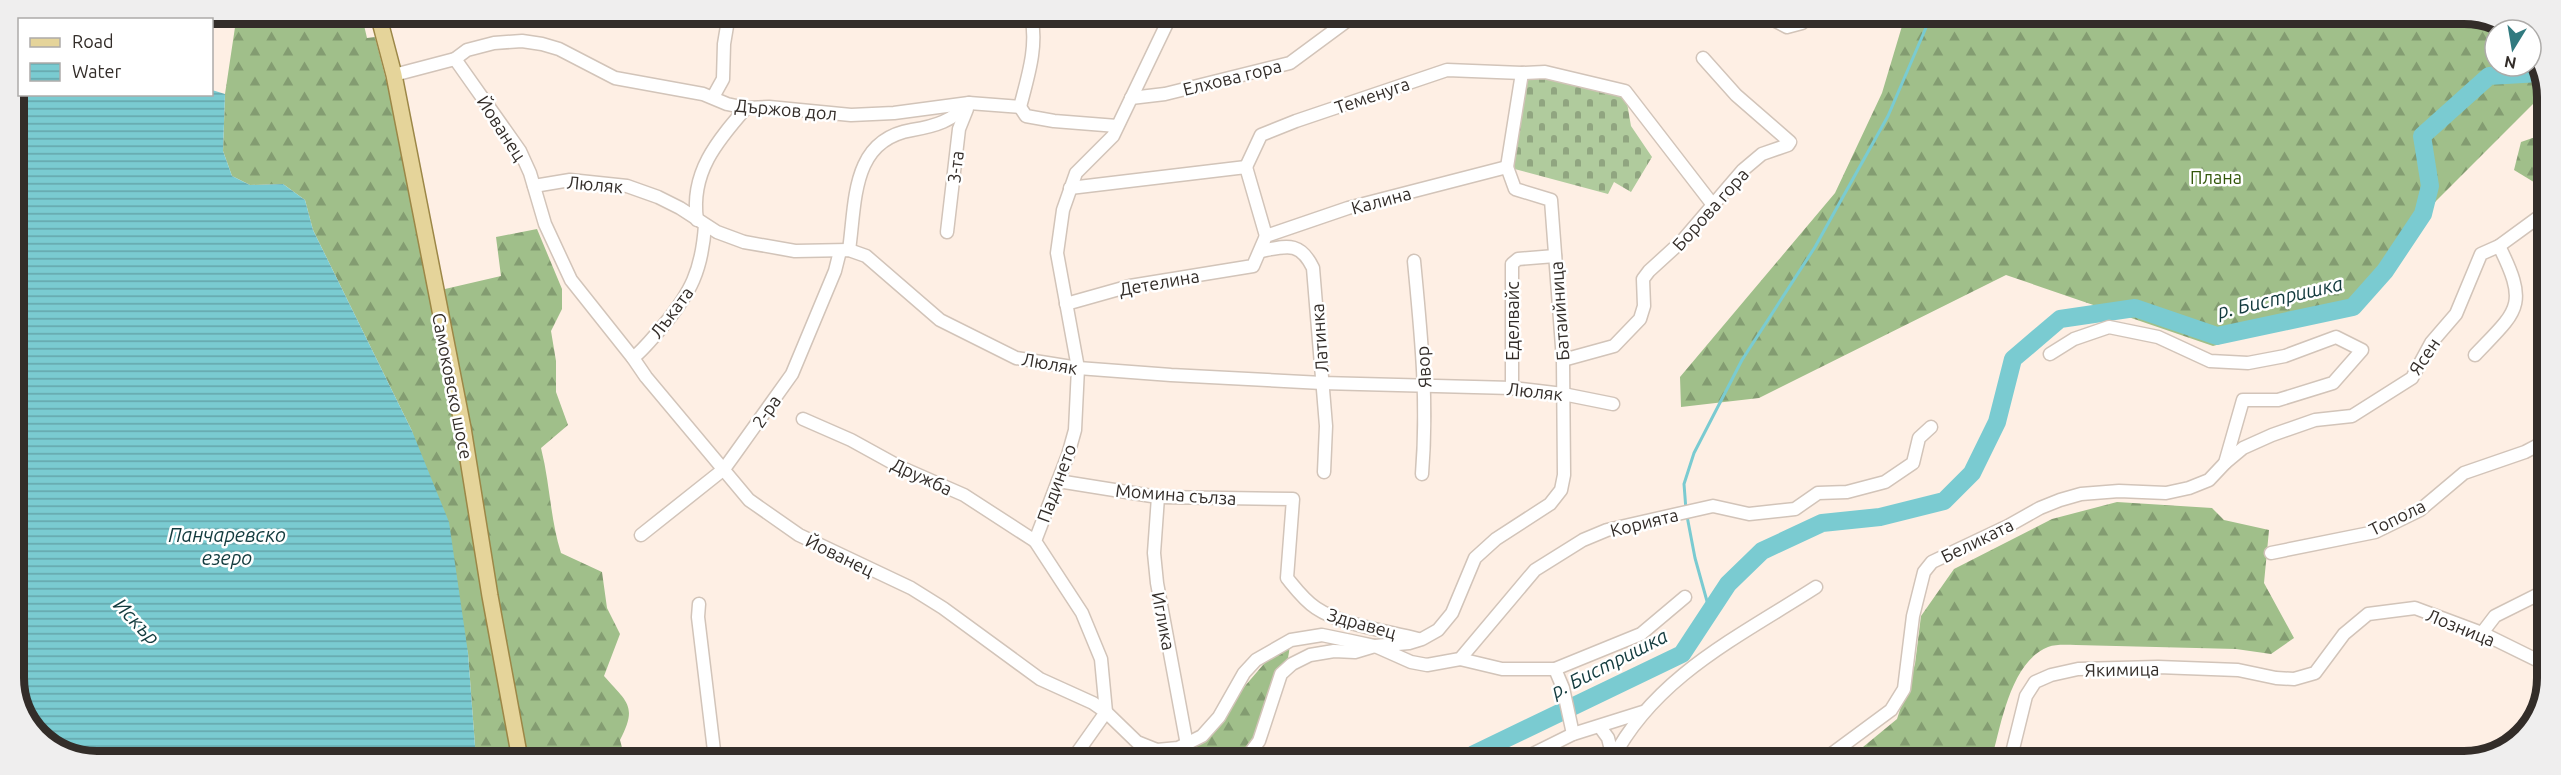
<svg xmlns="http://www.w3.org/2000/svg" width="2561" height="775" font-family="Ubuntu,sans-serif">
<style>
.forest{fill:url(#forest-firs)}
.cemetery{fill:url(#cemetery-stones)}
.water{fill:url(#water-rules)}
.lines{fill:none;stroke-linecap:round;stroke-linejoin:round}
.stream{stroke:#7acbd1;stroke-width:3}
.river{stroke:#7acbd1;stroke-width:18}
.minor-casing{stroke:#d2c4b9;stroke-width:15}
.major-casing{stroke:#9c8747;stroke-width:18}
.minor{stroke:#fff;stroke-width:12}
.major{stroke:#e5d49a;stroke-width:15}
.labels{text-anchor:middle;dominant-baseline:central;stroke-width:5;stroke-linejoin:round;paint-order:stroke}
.street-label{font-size:18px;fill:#332d29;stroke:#fff}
.park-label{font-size:18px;fill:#33570a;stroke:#fff}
.water-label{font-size:20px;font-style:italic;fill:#133b3e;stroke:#fff}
.rim{fill:none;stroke:#332d29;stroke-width:8}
</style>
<defs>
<pattern id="forest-firs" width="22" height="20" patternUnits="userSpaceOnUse" patternTransform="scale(1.5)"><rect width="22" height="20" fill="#a0bf8a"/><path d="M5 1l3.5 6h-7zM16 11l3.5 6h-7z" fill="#839c71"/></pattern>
<pattern id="cemetery-stones" width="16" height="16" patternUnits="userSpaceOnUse" patternTransform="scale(1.5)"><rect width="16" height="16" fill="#b0cb9d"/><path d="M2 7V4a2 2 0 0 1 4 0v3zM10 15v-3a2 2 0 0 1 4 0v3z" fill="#90a580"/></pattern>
<pattern id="water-rules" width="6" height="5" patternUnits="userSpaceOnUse" patternTransform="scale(1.5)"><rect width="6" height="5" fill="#7acbd1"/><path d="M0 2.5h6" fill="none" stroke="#65a5aa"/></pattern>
</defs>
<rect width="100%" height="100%" fill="#feefe4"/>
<!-- forest -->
<g class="forest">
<path d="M237,14H314L315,17C332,13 356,9 370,19L363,21L367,38L375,37L391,99L464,475L513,752L510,759H476L468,653L412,431L313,230L305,200L283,184L250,185L232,176L223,151L225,94Z"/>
<polygon points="1905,16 2486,16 2508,30 2495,30 2495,66 2531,66 2531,52 2547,90 2423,214 2385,271 2353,307 2213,346 2006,275 1759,398 1681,407 1680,377 1835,193 1882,93"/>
<polygon points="2547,133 2547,190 2514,170 2521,142"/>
<path d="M537,229L562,289V309L551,331L556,361V392L568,425L541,448C550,483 550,518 561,553L602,572L607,608L620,634L604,676C627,702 638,706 620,740L625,759H527L446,314L445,289L501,276L496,237Z"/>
<path d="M2117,502L2212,508L2224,520L2269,530L2264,583L2294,638L2271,654L2236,649L2076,645C2067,645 2056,644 2048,647C2010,662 2001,726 1991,761H1846L1897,719L1915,664L1921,616L1954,569L2052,519Z"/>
<path d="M1290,643C1287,685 1262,724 1242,760H1124L1202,736L1275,651Z"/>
</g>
<!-- cemetery -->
<polygon class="cemetery" points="1522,73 1625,91 1631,126 1652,157 1631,192 1614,182 1608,194 1507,167"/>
<!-- water -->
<polygon class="water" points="212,90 225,94 223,151 232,176 250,185 283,184 305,200 313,230 412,431 449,522 468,653 476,759 75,759 34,733 14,684 14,96 15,93 212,94"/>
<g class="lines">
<!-- stream -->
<g class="stream">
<polyline points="1686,510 1684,484 1694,453 1742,360 1815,247 1888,116 1931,16"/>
<polyline points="1687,516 1695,558 1710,612"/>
</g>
<!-- river -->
<polyline class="river" points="1467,760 1474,754 1682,654 1728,584 1762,551 1822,523 1880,517 1944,501 1972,473 1997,422 2013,359 2060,319 2135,308 2217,336 2353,307 2385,271 2423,214 2430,186 2422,136 2489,76 2540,73"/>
<defs>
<g id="minor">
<polyline points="1766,16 1787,27 1802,23 1809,16"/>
<polyline points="455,59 520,151 530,173 545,224 571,280 633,358 646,377 749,500 799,535 911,588 943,608 1040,679 1093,703 1106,712 1137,742 1157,750 1178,748 1202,736 1219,717 1244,673 1256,660 1291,640 1322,635 1351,641 1375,646 1411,662 1427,665 1460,659 1535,570 1583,540 1607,530 1713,506 1749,514 1795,509 1818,493 1847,492 1885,482 1913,463 1919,438 1931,427"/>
<polyline points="1522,73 1545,72 1625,91 1713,205"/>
<polyline points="394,75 455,59 467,50 494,43 522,41 542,44 559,49 615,78 703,94 727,104 746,108 769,107 851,115 894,113 969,103 1020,107"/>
<polyline points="713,97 723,79 724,44 729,14"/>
<polyline points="1131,98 1165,94 1290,63 1355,15"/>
<polyline points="1020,107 1026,116 1054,121 1117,126"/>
<path d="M1020,107C1028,76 1038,46 1031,15"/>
<polyline points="1246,167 1261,135 1296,121 1447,70 1522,73 1507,167"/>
<polyline points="534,186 570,180 627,186 658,197 680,208 717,232 744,242 795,251 849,250 866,256 940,320 1016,358 1078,368 1171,375 1322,383 1512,388 1563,394 1613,404"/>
<polyline points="1070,188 1246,167 1266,236"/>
<path d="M697,220C690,173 717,141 746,108"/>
<polyline points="947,232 959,129 967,109"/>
<path d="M849,250C856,201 851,140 912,130C936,126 952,121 969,103"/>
<path d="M1261,251C1287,246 1300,241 1313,268L1326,426L1324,472"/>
<path d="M1414,261C1421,334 1428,400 1422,474"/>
<polyline points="1066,304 1130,286 1253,266 1266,236 1348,208 1507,167 1515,189 1551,200 1563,360 1564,475 1561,490 1550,504 1496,539 1475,558 1452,613 1438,630 1422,639 1409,643 1375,646 1355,652 1334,651 1310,655 1292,664 1281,674 1259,741 1245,760"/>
<path d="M2475,355C2518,310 2529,306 2499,246"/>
<path d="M633,358C644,349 653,338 662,327C691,293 702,270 705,225"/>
<polyline points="1563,360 1614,346 1640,319 1644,306 1643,279 1649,271 1683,240 1743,170 1762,154 1788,145 1790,142 1736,95 1703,58"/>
<polyline points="1512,388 1512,264 1518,259 1555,256"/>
<polyline points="803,419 851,440 900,467 964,495 1035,541"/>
<polyline points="2225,463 2243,448 2272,435 2315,420 2352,416 2412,378 2431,343 2456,314 2481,254 2499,246 2547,211"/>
<path d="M1058,481L1158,497L1293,499L1287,578C1296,589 1304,600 1316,608C1341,625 1388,631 1418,639"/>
<polyline points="1158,497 1154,553 1157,583 1187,745"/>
<polyline points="641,535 724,469 737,451 792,374 835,271 840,251"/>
<polyline points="2271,553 2375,532 2420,510 2464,473 2525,452 2546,441"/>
<polyline points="699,604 698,617 715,759"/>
<polyline points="2482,633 2495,616 2545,591"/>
<polyline points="1460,659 1502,669 1555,669 1641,634 1685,597"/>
<polyline points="1555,669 1563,688 1573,734"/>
<polyline points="1600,727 1608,738 1613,758"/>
<polyline points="1072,760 1106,712 1101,659 1082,613 1035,541 1068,455 1075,430 1078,368 1057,253 1063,210 1076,173 1113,136 1171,15"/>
<polyline points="1521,760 1573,734 1643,712"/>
<path d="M1612,760C1655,676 1740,636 1816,587"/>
<polyline points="1822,761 1891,710 1904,689 1913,616 1924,572 1932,562 2008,526 2040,508 2060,500 2081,494 2119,491 2166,493 2189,488 2209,480 2225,463 2243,400 2278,400 2333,383 2362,350 2336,337 2285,356 2248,363 2210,361 2158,337 2109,327 2074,339 2050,354"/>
<polyline points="2010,761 2026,696 2035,682 2051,675 2078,669 2158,667 2238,670 2276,678 2294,679 2315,673 2344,634 2368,614 2415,608 2482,633 2545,664"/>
</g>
<polyline id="major" points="378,14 394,75 463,428 490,596 520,759"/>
</defs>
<!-- minor casing -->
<use href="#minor" class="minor-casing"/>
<!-- major casing -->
<use href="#major" class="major-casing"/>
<!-- minor -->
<use href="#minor" class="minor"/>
<!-- major -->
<use href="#major" class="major"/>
</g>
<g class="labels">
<!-- street labels -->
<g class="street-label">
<text transform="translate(1232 77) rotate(-14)">Елхова гора</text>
<text transform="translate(1372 95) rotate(-19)">Теменуга</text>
<text transform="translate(786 109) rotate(5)">Държов дол</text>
<text transform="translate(502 128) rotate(57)">Йованец</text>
<text transform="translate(955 167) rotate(-83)">3-та</text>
<text transform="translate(595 184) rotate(5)">Люляк</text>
<text transform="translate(1381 200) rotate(-15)">Калина</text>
<text transform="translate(1710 209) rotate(-48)">Борова гора</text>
<text transform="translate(1159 282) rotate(-10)">Детелина</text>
<text transform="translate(1559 311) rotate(-94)">Батаийница</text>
<text transform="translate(671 312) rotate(-53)">Лъката</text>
<text transform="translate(1512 321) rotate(-90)">Еделвайс</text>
<text transform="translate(1319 338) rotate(-94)">Латинка</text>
<text transform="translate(2424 356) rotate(-56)">Ясен</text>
<text transform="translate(1050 363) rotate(10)">Люляк</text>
<text transform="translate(1423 367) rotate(-94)">Явор</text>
<text transform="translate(453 386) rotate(79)">Самоковско шосе</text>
<text transform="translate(1535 391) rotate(6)">Люляк</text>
<text transform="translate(766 411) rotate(-55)">2-ра</text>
<text transform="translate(922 476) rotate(25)">Дружба</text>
<text transform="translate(1056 483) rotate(-70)">Падинето</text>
<text transform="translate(1176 494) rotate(4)">Момина сълза</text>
<text transform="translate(2397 517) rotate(-26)">Топола</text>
<text transform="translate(1644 522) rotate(-14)">Корията</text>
<text transform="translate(1977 540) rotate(-26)">Беликата</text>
<text transform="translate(840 555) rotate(26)">Йованец</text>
<text transform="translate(1164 621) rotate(79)">Иглика</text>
<text transform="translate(1362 623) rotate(16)">Здравец</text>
<text transform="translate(2461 627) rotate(22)">Лозница</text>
<text transform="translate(2122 669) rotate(-1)">Якимица</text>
</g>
<!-- park labels -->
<g class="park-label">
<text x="2216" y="177">Плана</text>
</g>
<!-- water labels -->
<g class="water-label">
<text transform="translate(2280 297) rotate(-13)">р. Бистришка</text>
<text x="227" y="534">Панчаревско<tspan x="227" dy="23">езеро</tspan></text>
<text transform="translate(137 621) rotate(46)">Искър</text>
<text transform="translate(1609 663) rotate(-27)">р. Бистришка</text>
</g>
</g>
<!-- crop -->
<path d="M0 0H2561V775H0ZM97 24H2464A73 73 0 0 1 2537 97V678A73 73 0 0 1 2464 751H97A73 73 0 0 1 24 678V97A73 73 0 0 1 97 24Z" fill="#efeeee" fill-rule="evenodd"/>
<path class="rim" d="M97 24H2464A73 73 0 0 1 2537 97V678A73 73 0 0 1 2464 751H97A73 73 0 0 1 24 678V97A73 73 0 0 1 97 24Z"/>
<!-- legend -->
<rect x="18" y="18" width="195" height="78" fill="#ffffff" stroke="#adaba9" stroke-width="1.5"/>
<rect x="30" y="38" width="30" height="9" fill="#e5d49a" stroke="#adaba9" stroke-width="1.5"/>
<text x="72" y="48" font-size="18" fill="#332d29">Road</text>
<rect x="30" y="63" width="30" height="18" fill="url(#water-rules)" stroke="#adaba9" stroke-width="1.5"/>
<text x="72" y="78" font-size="18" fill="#332d29">Water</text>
<!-- north arrow -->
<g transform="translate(2513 48) rotate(191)"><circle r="28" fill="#ffffff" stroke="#adaba9" stroke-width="1.5"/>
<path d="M0-4.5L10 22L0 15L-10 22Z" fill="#317a7f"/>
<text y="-9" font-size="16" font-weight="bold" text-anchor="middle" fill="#332d29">N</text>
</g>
</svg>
